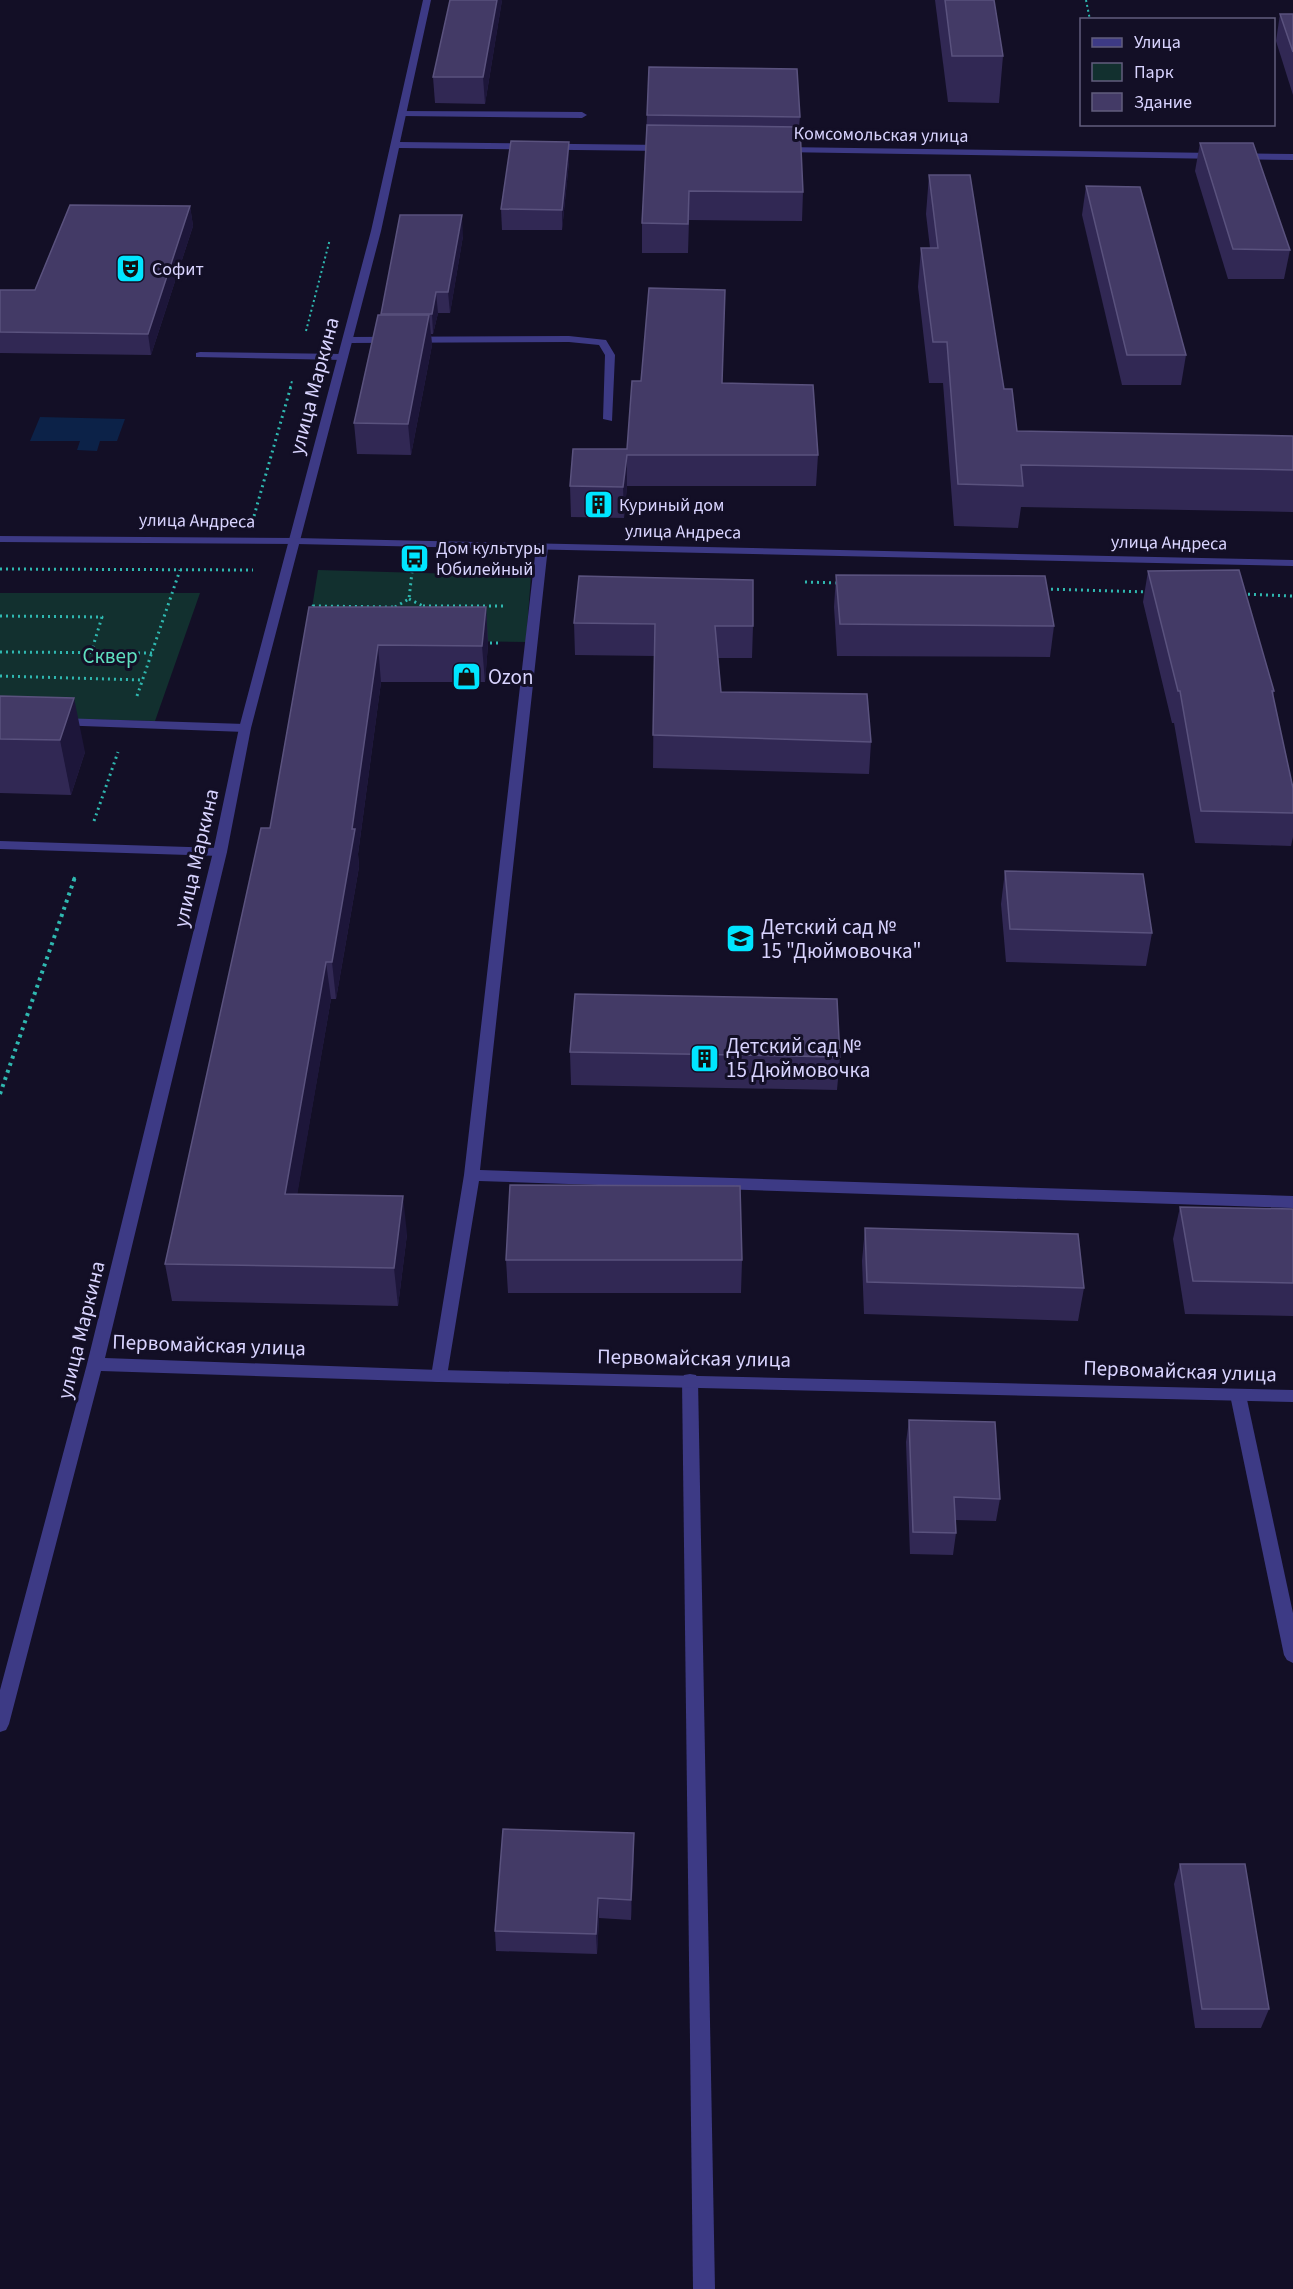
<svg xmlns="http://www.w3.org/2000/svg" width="1293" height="2289" font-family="'Source Sans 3',sans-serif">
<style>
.green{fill:#12302f}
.water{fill:#0c2248}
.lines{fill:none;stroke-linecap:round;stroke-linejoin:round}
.path-far2{stroke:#2fb8b0;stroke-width:2;stroke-dasharray:2 3;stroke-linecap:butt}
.path-far1{stroke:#2fb8b0;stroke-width:3;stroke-dasharray:2 4;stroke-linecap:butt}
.path{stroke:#2fb8b0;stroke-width:4;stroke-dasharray:3 4.5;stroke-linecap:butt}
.service{fill:#3d3a85;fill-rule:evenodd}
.minor{fill:#3d3a85;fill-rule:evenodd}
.tertiary{fill:#3d3a85;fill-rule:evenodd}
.wall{fill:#312854}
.shaded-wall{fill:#1d163a}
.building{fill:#433a66;stroke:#5a527e;stroke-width:1.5}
.labels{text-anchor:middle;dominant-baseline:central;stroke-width:6;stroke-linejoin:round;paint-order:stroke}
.far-street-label{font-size:18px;fill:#d9d4ff;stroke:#130f26}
.far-poi-label{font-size:18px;fill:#d9d4ff;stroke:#130f26;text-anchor:start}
.street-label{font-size:21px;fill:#d9d4ff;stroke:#130f26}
.park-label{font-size:21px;fill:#5fe0c0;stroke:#130f26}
.poi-label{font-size:21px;fill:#d9d4ff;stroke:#130f26;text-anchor:start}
</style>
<rect width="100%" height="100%" fill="#130f26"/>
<!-- green -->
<g class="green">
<polygon points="318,570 531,576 526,642 307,639"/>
<polygon points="0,593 200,593 155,721 0,717"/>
</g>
<!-- water -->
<polygon class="water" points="40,417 125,419 117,441 100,441 97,451 77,450 80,441 30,441"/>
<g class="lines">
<!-- path-far2 -->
<g class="path-far2">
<polyline points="1086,0 1090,20"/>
<polyline points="306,331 330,239"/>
<polyline points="290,388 292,381"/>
</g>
<!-- path-far1 -->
<g class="path-far1">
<polyline points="254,516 291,386"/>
<polyline points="0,569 253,570"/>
<polyline points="805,582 839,583"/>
<polyline points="1045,589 1148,592"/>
<polyline points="1242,594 1293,596"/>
<polyline points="409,599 423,606 421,607"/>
<polyline points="423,606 506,606"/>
<polyline points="395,607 409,599 412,572"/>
<polyline points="312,612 313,606 395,607"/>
<polyline points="0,616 102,617 91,653"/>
<polyline points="484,643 501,643"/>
<polyline points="0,652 152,653"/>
<polyline points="0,676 143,680"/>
<polyline points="137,696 180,570"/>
<polyline points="94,821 118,752"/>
<polyline points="74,879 76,874"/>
</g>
<!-- path -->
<polyline class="path" points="0,1094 75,877"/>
<!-- service -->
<g class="service">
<polygon points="399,111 582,112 587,115 582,118 402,116 399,115"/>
<polygon points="569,336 606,340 615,355 612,421 603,419 605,355 599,345 569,342 348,343 343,340 348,337"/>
<polygon points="200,352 343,354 348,357 343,360 196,357 196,353"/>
<polygon points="542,544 548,547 480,1170 1293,1196 1293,1208 479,1181 447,1376 445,1381 439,1382 433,1381 431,1376 464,1175 536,547"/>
<polygon points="59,718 245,724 251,728 245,732 55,725 53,722"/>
<polygon points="0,841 220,848 227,852 220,856 0,849"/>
<polygon points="690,1374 696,1375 698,1380 715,2289 693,2289 682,1380 684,1375"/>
<polygon points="1238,1389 1244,1390 1246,1395 1293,1613 1293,1663 1287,1660 1284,1655 1230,1395 1232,1390"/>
</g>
<!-- minor -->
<g class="minor">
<polygon points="423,0 431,0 400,142 666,145 671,148 666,151 399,148 381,231 251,728 227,852 105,1358 439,1370 1293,1390 1293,1402 439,1382 101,1371 9,1724 6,1730 0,1732 0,1690 87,1364 213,852 239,728 371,231"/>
<polygon points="783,147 1293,154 1293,160 780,152 780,148"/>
</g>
<!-- tertiary -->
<polygon class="tertiary" points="0,536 296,538 1293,560 1293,566 296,544 0,542"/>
</g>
<!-- wall -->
<g class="wall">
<polygon points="502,0 485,104 435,103 433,77"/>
<polygon points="935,0 994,0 1003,56 999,103 948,102"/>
<polygon points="1280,14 1293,14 1293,95 1276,41"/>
<polygon points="647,115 800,117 799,127 803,192 802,221 689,220 688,253 642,253 642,223"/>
<polygon points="1200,143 1290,250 1284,279 1228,279 1195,171"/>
<polygon points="569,162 562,230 502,230 501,209"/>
<polygon points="929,175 1004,389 1017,431 1293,436 1293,512 1021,507 1018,528 954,526 943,383 929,383 918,287 921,248 930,248 926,214"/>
<polygon points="1086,186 1186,355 1181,385 1122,385 1082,215"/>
<polygon points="190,206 193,226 151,355 0,353 0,290 35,290"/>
<polygon points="463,236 450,313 438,313 433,334 431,334 432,345 411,455 357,454 354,423 381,314"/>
<polygon points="722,383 818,455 816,486 627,486 624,518 571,517 570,486 627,449"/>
<polygon points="1148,571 1274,691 1273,697 1293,788 1293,837 1291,846 1195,843 1174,723 1172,723 1143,602"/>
<polygon points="836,575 1054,626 1050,657 837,656 834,607"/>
<polygon points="309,607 486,607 488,644 485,682 381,682 358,854 359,867 336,999 331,999 297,1194 407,1234 398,1306 172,1301 165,1264 270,828"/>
<polygon points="574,623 753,626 752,658 718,658 721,692 871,742 869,774 653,768 654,656 575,655"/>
<polygon points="0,696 85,752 71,795 0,793"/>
<polygon points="1005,871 1152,933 1146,966 1006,962 1001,904"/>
<polygon points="570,1052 840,1057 837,1090 571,1085"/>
<polygon points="1180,1207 1293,1209 1293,1316 1185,1314 1173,1239"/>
<polygon points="865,1228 1084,1288 1078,1321 864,1314 862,1261"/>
<polygon points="506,1260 742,1260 741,1293 508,1293"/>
<polygon points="909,1420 1000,1499 996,1521 955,1520 956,1533 953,1555 910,1554 906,1442"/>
<polygon points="634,1833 634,1854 631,1920 599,1918 597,1954 496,1951 495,1931"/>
<polygon points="1180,1864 1269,2009 1261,2028 1195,2028 1174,1884"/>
</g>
<!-- shaded-wall -->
<g class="shaded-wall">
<polygon points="497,0 502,0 485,104 483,77"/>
<polygon points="569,142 569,162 562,230 562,210"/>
<polygon points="190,206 193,226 151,355 148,334"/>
<polygon points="462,215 463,236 450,313 448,292"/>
<polygon points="436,292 438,313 433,334 432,314"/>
<polygon points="429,315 432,345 411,455 408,424"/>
<polygon points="627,455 627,486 624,518 623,487"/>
<polygon points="486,607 488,644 485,682 482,646"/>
<polygon points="378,645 381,682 358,854 359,867 336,999 332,962"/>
<polygon points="74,698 85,752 71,795 60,740"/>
<polygon points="326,962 331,999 291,1231 285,1194"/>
<polygon points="403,1196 407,1234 398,1306 394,1268"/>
<polygon points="634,1833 634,1854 631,1920 631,1900"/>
<polygon points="598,1898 599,1918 597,1954 596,1934"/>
</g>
<!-- building -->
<g class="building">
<polygon points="450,0 497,0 483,77 433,77"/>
<polygon points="945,0 994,0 1003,56 952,56"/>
<polygon points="1280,14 1293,14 1293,52"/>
<polygon points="649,67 797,69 800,117 647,115"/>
<polygon points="647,125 800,127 803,192 689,191 688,224 642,223"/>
<polygon points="511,141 569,142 562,210 501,209"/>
<polygon points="1200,143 1253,143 1290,250 1233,249"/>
<polygon points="929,175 970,175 1004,389 1012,389 1017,431 1293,436 1293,470 1021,465 1023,486 958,484 947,342 933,342 921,248 938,248"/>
<polygon points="1086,186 1140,187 1186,355 1127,355"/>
<polygon points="70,205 190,206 148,334 0,332 0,290 35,290"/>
<polygon points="400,215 462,215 448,292 436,292 432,314 381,314"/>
<polygon points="649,288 725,290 722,383 813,385 818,455 627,455 623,487 570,486 573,449 627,449 632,381 641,381"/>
<polygon points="378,315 429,315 408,424 354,423"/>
<polygon points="1239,570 1274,691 1272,691 1293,788 1293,813 1201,811 1180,691 1178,691 1148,571"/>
<polygon points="836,575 1045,576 1054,626 840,624"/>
<polygon points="579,576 753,580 753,626 715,626 721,692 867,694 871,742 653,735 655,624 574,623"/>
<polygon points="309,607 486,607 482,646 378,645 352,829 355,829 332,962 326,962 285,1194 403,1196 394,1268 165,1264 261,828 270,828"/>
<polygon points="0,696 74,698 60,740 0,739"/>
<polygon points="1005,871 1143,874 1152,933 1010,929"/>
<polygon points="575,994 837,999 840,1057 570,1052"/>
<polygon points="510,1185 740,1186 742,1260 506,1260"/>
<polygon points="1180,1207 1293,1209 1293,1283 1193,1281"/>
<polygon points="865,1228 1078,1234 1084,1288 867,1282"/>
<polygon points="909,1420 995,1422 1000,1499 954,1497 956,1533 913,1532"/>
<polygon points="503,1829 634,1833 631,1900 598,1898 596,1934 495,1931"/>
<polygon points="1180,1864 1245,1864 1269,2009 1202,2009"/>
</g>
<!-- icons -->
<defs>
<symbol id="theatre-square" viewBox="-11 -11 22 22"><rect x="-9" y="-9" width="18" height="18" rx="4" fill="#00e5ff" stroke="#130f26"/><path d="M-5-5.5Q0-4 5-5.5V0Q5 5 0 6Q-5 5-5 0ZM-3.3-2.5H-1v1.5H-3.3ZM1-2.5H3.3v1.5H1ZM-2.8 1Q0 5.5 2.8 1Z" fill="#111"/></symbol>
<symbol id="building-square" viewBox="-11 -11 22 22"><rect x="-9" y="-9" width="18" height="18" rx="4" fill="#00e5ff" stroke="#130f26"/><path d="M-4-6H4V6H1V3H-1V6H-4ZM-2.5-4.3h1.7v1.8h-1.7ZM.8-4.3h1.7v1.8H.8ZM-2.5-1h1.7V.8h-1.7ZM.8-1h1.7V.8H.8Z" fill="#111"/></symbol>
<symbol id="bus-square" viewBox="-11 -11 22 22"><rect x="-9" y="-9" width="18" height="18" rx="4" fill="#00e5ff" stroke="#130f26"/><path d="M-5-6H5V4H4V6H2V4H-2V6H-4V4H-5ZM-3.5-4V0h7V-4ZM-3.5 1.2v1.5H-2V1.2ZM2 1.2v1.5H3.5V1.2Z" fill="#111"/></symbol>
<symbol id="shop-square" viewBox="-11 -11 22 22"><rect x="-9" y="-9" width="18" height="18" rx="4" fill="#00e5ff" stroke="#130f26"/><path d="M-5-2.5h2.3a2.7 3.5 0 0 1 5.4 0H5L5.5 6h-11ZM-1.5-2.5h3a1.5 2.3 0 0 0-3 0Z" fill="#111"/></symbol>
<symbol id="school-square" viewBox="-11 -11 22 22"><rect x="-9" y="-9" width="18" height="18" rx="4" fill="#00e5ff" stroke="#130f26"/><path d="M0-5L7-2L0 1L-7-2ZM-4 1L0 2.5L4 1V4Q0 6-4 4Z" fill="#111"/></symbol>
</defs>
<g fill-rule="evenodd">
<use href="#theatre-square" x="114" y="252" width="33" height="33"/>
<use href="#building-square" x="582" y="488" width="33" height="33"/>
<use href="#bus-square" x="398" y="542" width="33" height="33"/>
<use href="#shop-square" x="450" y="660" width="33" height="33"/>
<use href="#school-square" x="724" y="922" width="33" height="33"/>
<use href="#building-square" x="688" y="1042" width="33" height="33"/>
</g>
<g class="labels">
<!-- far-street labels -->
<g class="far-street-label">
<text transform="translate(881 135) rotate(1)">Комсомольская улица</text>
<text transform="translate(197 521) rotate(1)">улица Андреса</text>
<text transform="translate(683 532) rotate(1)">улица Андреса</text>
<text transform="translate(1169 543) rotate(1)">улица Андреса</text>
</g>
<!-- far-poi labels -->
<g class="far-poi-label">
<text x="152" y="269">Софит</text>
<text x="619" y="505">Куриный дом</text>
<text x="436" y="548">Дом культуры<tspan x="436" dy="21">Юбилейный</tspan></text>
</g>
<!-- street labels -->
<g class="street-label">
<text transform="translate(314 386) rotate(-75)">улица Маркина</text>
<text transform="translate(196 858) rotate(-77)">улица Маркина</text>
<text transform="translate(81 1330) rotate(-76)">улица Маркина</text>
<text transform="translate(209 1345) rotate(2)">Первомайская улица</text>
<text transform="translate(694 1358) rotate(1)">Первомайская улица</text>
<text transform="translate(1180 1371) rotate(2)">Первомайская улица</text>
</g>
<!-- park labels -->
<g class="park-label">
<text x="110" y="656">Сквер</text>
</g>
<!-- poi labels -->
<g class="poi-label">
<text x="488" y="677">Ozon</text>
<text x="761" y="927">Детский сад №<tspan x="761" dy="24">15 "Дюймовочка"</tspan></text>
<text x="726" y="1046">Детский сад №<tspan x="726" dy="24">15 Дюймовочка</tspan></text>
</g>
</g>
<!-- legend -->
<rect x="1080" y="18" width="195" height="108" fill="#130f26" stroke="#625e7d" stroke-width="1.5"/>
<rect x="1092" y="38" width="30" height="9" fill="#3d3a85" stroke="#625e7d" stroke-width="1.5"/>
<text x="1134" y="48" font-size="18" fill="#d9d4ff">Улица</text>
<rect x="1092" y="63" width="30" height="18" fill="#12302f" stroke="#625e7d" stroke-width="1.5"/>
<text x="1134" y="78" font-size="18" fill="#d9d4ff">Парк</text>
<rect x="1092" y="93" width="30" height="18" fill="#433a66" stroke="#625e7d" stroke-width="1.5"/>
<text x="1134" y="108" font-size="18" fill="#d9d4ff">Здание</text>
</svg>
